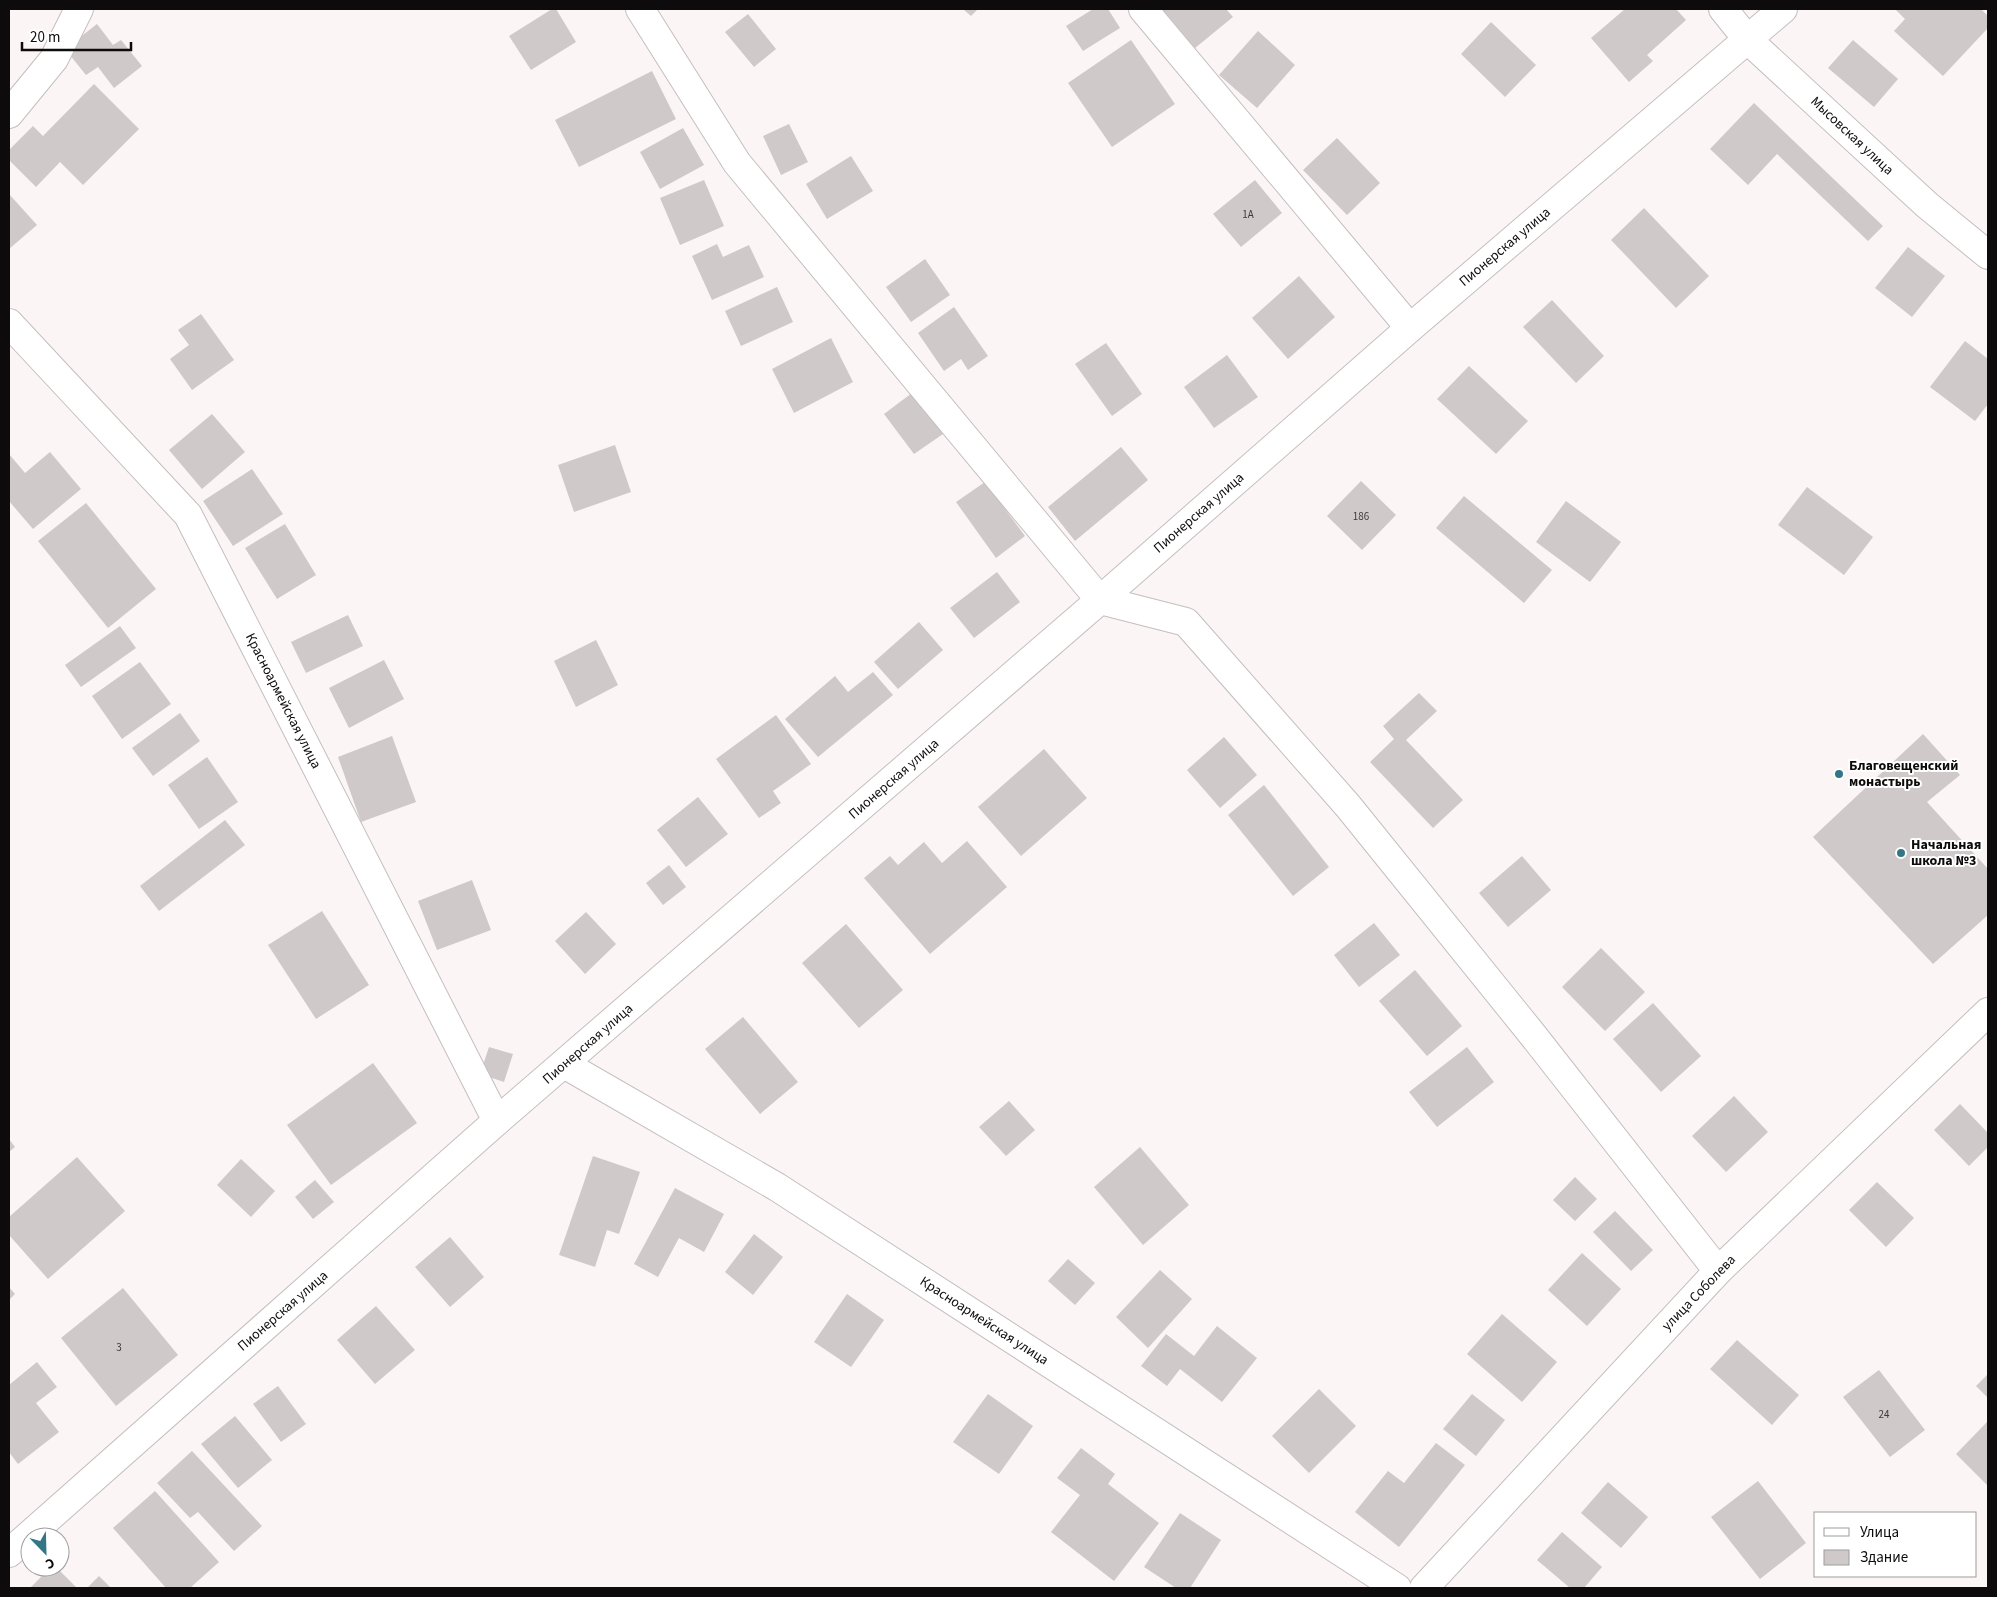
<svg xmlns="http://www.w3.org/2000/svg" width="1997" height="1597" font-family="'Source Sans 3',sans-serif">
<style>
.building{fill:#d0c9ca}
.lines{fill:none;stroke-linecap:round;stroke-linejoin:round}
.street-casing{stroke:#c5bebf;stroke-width:30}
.street{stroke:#fff;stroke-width:28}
.poi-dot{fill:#337686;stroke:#fff;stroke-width:2}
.labels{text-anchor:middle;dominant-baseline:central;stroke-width:4;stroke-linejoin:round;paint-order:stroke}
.number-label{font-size:11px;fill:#3e3a3b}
.street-label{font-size:14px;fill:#0d0b0b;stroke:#fff}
.poi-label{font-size:14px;font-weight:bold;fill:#0d0b0b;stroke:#fff;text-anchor:start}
</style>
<rect width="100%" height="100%" fill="#fcf5f6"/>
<!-- building -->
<g class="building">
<polygon points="552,9 556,9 576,42 531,70 509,36"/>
<polygon points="963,9 978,9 971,16"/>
<polygon points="1093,9 1108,9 1120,28 1083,51 1066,26"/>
<polygon points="1162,9 1226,9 1233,17 1195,48"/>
<polygon points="1625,9 1676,9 1686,20 1647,55 1653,61 1629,82 1591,38"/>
<polygon points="1895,9 1981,9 1988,16 1988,28 1943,76 1894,31 1905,19"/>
<polygon points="748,14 776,49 754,67 725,32"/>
<polygon points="1491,22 1536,65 1505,97 1461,54"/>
<polygon points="97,24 113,45 121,40 142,66 114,88 98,67 86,75 65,49"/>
<polygon points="1258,31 1295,65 1257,108 1219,75"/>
<polygon points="1131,40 1175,104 1112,147 1068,83"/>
<polygon points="1853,40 1898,79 1874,107 1828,68"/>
<polygon points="652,71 676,119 579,167 555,120"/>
<polygon points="94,84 139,129 83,185 60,162 36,187 9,160 9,150 33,126 43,136"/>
<polygon points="1754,103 1883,226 1868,241 1777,154 1748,185 1710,149"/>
<polygon points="789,124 808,162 781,175 763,136"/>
<polygon points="683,128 704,165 660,189 640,152"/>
<polygon points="1337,138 1380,183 1347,215 1303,170"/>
<polygon points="851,156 873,191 827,219 806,184"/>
<polygon points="704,180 724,226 680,245 660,198"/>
<polygon points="1255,180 1282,213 1241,247 1213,214"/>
<polygon points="9,194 37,225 9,249"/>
<polygon points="1644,208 1709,276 1676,308 1611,240"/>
<polygon points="717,244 723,257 749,245 764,277 712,300 692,256"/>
<polygon points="1908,247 1945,276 1912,317 1875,288"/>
<polygon points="925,259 950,295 911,322 886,287"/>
<polygon points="1299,276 1335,317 1288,359 1252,318"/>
<polygon points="777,287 793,322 741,346 725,311"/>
<polygon points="1552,300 1604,356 1576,383 1523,327"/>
<polygon points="954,307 988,356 968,370 961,359 944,371 918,333"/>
<polygon points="201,314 234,360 192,390 170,359 189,345 178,330"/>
<polygon points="831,338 853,382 794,413 772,369"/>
<polygon points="1965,341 1988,359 1988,404 1975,421 1930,387"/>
<polygon points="1106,343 1142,394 1112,416 1075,364"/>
<polygon points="1227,355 1258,397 1214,428 1184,387"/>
<polygon points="1469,366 1528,421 1496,454 1437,399"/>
<polygon points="912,393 943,434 914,454 884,414"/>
<polygon points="212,414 245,452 202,489 169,450"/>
<polygon points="615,445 631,492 574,512 558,465"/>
<polygon points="1121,447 1148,480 1075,541 1048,507"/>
<polygon points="50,452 81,489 33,529 9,501 9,454 25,473"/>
<polygon points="252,469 283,514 233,546 203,501"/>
<polygon points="1361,481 1396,515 1362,550 1327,516"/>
<polygon points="985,482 1025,536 996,558 956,502"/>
<polygon points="1807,487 1873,537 1844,575 1778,525"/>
<polygon points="1464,496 1552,570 1524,603 1436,528"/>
<polygon points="1566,501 1621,542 1590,582 1536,542"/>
<polygon points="86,503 156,589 108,628 38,541"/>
<polygon points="285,524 316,575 277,599 245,548"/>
<polygon points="997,572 1020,602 974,638 950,608"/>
<polygon points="348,615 363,646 306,673 291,642"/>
<polygon points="919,622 943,650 898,689 874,662"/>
<polygon points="120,626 136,648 81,687 65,665"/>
<polygon points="596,640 618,685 576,707 554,661"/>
<polygon points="384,660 404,699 349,728 329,688"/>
<polygon points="140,662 171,704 122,739 92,696"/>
<polygon points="873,672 893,695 818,757 785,719 835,676 848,692"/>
<polygon points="1419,693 1437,711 1406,740 1463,800 1433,828 1370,762 1394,739 1383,726"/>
<polygon points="180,713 200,741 153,776 132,748"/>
<polygon points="776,715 811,764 773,791 781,803 759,818 716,759"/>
<polygon points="1923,734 1960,775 1927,802 1988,869 1988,915 1933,964 1813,837"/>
<polygon points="392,736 416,802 361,822 338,757"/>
<polygon points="1224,737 1257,775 1220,808 1187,770"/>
<polygon points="1044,749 1087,798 1021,856 978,807"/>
<polygon points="207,757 238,802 199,829 168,785"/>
<polygon points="1264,785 1329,867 1293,896 1228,815"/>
<polygon points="698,797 728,834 686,867 657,830"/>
<polygon points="225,820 245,845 159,911 140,886"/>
<polygon points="967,841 1007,887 930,954 864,878 890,856 898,865 924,842 942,863"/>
<polygon points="1522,856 1551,890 1508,927 1479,893"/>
<polygon points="669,865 686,887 663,905 646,883"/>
<polygon points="472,880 491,930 437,950 418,901"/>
<polygon points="322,911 369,985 316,1019 268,945"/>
<polygon points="586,912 616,944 585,974 555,941"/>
<polygon points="1374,923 1400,955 1359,987 1334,955"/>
<polygon points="846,924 903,990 859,1028 802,963"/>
<polygon points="1601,948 1645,992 1605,1031 1562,987"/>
<polygon points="1415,970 1462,1026 1427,1056 1379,1001"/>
<polygon points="1653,1003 1701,1056 1661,1092 1613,1039"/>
<polygon points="743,1017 798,1082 760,1114 705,1049"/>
<polygon points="489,1047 513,1054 504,1082 480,1074"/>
<polygon points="1467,1047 1494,1082 1437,1127 1409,1092"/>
<polygon points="373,1063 417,1123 331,1185 287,1125"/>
<polygon points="1734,1096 1768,1132 1726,1172 1692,1136"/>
<polygon points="1009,1101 1035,1130 1006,1156 979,1127"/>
<polygon points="1960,1104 1988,1133 1988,1147 1969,1166 1934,1130"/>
<polygon points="9,1139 15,1147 9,1152"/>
<polygon points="1140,1147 1189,1205 1143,1245 1094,1187"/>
<polygon points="593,1156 640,1172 619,1234 607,1230 595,1267 559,1255"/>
<polygon points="77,1157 125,1211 48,1279 9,1235 9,1217"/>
<polygon points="241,1159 275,1191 251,1217 217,1185"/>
<polygon points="1575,1177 1597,1199 1575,1221 1553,1200"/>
<polygon points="315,1180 334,1202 313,1219 295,1197"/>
<polygon points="1877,1182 1914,1218 1886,1247 1849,1210"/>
<polygon points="675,1188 724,1214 704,1252 679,1238 658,1277 634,1264"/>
<polygon points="1615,1211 1653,1250 1631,1271 1593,1232"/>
<polygon points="754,1234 783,1257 753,1295 725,1272"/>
<polygon points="450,1237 484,1277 450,1307 415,1267"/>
<polygon points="1582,1253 1621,1289 1587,1326 1548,1290"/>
<polygon points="1068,1259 1095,1283 1075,1305 1048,1281"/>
<polygon points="1160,1270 1192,1299 1148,1348 1116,1317"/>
<polygon points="9,1287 15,1294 9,1300"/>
<polygon points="123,1288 178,1355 116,1406 61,1338"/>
<polygon points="847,1294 884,1320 851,1367 814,1342"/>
<polygon points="376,1306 415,1350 375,1384 337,1340"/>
<polygon points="1502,1314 1557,1362 1522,1402 1467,1354"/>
<polygon points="1217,1326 1257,1358 1222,1402 1180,1369 1167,1386 1141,1366 1166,1334 1194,1356"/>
<polygon points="1737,1340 1799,1395 1772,1425 1710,1369"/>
<polygon points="37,1362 57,1387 36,1403 59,1432 18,1464 9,1452 9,1385"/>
<polygon points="1879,1370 1925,1430 1890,1457 1843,1397"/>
<polygon points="1988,1374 1988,1398 1976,1386"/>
<polygon points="278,1386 306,1424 281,1442 253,1404"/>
<polygon points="1319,1389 1356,1426 1309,1473 1272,1436"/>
<polygon points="988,1394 1033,1426 999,1474 953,1442"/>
<polygon points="1472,1394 1505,1420 1476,1456 1443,1429"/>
<polygon points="235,1416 272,1460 238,1488 201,1444"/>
<polygon points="1988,1421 1988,1486 1956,1454"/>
<polygon points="1436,1443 1465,1465 1399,1547 1355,1512 1388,1471 1404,1483"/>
<polygon points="1081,1448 1115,1474 1108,1484 1159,1523 1114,1581 1051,1532 1080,1495 1057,1478"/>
<polygon points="192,1451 262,1526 234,1551 198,1512 190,1518 157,1483"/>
<polygon points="1758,1481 1806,1543 1760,1579 1711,1517"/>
<polygon points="1608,1482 1648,1517 1621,1548 1581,1513"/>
<polygon points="155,1491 219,1562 190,1588 166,1588 113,1528"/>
<polygon points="1180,1513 1221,1540 1190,1588 1176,1588 1144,1567"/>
<polygon points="1562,1532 1602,1567 1584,1588 1570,1588 1537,1560"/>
<polygon points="51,1567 56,1567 77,1588 30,1588"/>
<polygon points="99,1576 111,1588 87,1588"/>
</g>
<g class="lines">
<defs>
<g id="street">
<polyline points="640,9 737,163 1100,600 1186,622 1348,806 1532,1034 1718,1271"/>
<polyline points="1143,9 1410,328"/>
<polyline points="1723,9 1748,40 1927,205 1988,255"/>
<polyline points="9,114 54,59 79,9"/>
<polyline points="9,323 188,515 497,1121"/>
<polyline points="564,1064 777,1187 1397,1588"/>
<polyline points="9,1553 497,1121 1100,600 1410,328 1783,9"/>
<polyline points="1424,1588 1718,1271 1988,1012"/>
</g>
</defs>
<!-- street casing -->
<use href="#street" class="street-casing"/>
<!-- street -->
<use href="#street" class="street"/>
</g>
<!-- markers -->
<g class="poi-dot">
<circle cx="1839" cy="774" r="5"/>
<circle cx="1901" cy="853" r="5"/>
</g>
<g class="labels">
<!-- number labels -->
<g class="number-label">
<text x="1248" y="214">1А</text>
<text x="1361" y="516">186</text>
<text x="119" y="1347">3</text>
<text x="1884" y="1414">24</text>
</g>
<!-- street labels -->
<g class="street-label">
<text transform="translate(1852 136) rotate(43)">Мысовская улица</text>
<text transform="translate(1505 247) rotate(-40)">Пионерская улица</text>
<text transform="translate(1199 513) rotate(-41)">Пионерская улица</text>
<text transform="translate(283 701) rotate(63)">Красноармейская улица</text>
<text transform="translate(894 779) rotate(-41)">Пионерская улица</text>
<text transform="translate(588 1044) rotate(-41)">Пионерская улица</text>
<text transform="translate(1699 1293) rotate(-46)">улица Соболева</text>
<text transform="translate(283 1311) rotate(-41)">Пионерская улица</text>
<text transform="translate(984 1321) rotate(33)">Красноармейская улица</text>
</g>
<!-- poi labels -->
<g class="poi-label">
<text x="1849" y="766">Благовещенский<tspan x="1849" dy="16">монастырь</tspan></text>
<text x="1911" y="845">Начальная<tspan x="1911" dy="16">школа №3</tspan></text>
</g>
</g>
<!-- border -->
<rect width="1997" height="1597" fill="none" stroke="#0d0b0b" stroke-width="20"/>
<!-- legend -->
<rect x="1814" y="1512" width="162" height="65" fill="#ffffff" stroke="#9e9d9d"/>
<rect x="1824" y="1528" width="25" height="8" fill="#ffffff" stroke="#9e9d9d"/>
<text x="1860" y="1537" font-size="15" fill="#0d0b0b">Улица</text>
<rect x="1824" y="1550" width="25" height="15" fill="#d0c9ca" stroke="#9e9d9d"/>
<text x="1860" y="1562" font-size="15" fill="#0d0b0b">Здание</text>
<!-- north arrow -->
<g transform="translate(45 1552) rotate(157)"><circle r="24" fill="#ffffff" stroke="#9e9d9d"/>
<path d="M0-4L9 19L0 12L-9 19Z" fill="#337686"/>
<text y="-8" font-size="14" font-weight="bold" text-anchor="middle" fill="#0d0b0b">С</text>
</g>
<!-- scale -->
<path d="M22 42v8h109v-8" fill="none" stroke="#0d0b0b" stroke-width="2.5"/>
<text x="30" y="42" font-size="15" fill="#0d0b0b" stroke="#ffffff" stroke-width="4" paint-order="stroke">20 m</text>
</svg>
